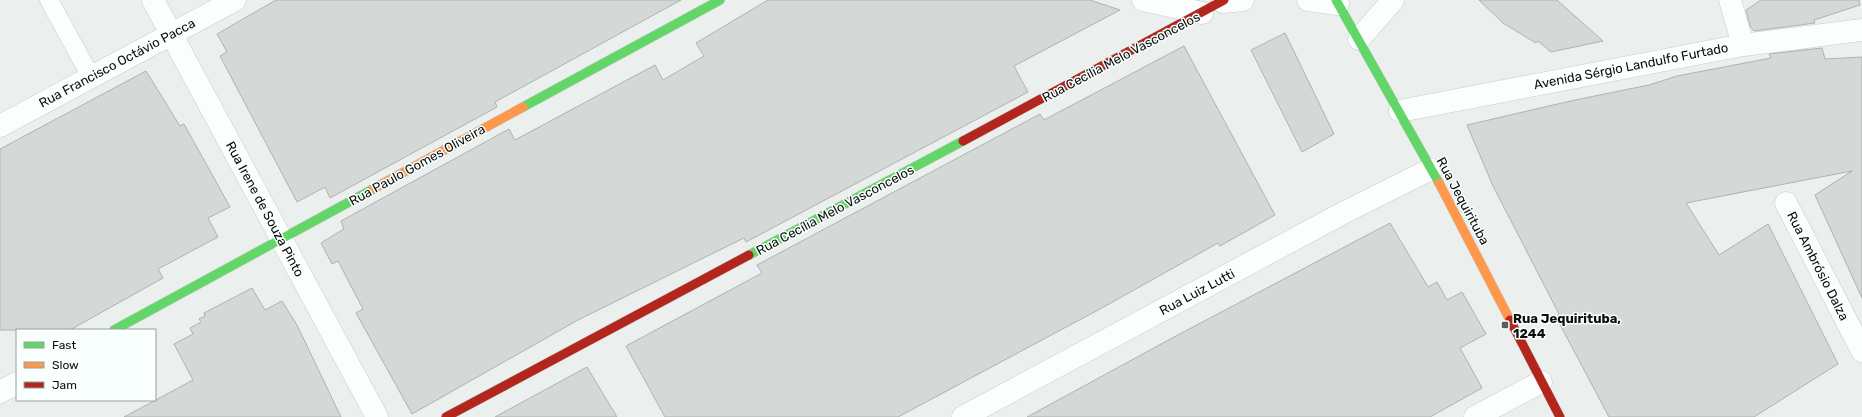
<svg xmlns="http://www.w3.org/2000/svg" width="1862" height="417" font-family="Rubik,sans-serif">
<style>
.building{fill:#d4d8d7;stroke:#aeb2b1}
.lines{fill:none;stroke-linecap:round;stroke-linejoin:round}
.lane-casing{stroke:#c8cccc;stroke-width:19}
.street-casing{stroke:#c8cccc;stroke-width:23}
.fast-casing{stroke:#c8cccc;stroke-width:10}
.slow-casing{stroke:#c8cccc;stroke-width:10}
.jam-casing{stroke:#c8cccc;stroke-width:10}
.lane{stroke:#fcfdfd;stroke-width:18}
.street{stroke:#fcfdfd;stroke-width:22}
.fast{stroke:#63d668;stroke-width:9}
.slow{stroke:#ff974d;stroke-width:9}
.jam{stroke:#b3261e;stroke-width:9}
.poi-dot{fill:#595d5c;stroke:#f8fffd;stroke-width:1.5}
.labels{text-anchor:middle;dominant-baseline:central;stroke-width:3;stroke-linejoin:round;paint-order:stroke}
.street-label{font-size:13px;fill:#0b0e0d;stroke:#f8fffd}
.poi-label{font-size:13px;font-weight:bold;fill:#0b0e0d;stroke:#f8fffd;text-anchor:start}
</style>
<rect width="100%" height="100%" fill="#ebf0ef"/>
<!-- building -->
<g class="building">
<polygon points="276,0 681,0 495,102 497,107 330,198 325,187 297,202 220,56 227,52 217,34"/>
<polygon points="768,0 1090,0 1120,10 1014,66 1028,92 746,242 744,238 578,320 412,414 356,313 363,309 338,261 332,264 321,243 344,229 341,221 509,129 515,140 655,65 663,80 704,56 696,43"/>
<polygon points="1479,0 1557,0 1603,41 1551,52 1538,41 1536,43 1503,23"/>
<polygon points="1761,0 1859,0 1860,5 1814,20 1815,23 1754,31 1750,26 1746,10"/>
<polygon points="1285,33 1334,134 1302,152 1251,50"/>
<polygon points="1184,46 1275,215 1220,246 1218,243 1100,309 898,417 665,417 626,346 762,273 757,265 1040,114 1044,120"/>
<polygon points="1822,48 1825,59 1862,57 1862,298 1815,195 1852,171 1686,203 1719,255 1768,224 1838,364 1754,417 1609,417 1556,317 1559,314 1493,186 1467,125 1575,100 1649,85 1677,76 1771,58 1769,54"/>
<polygon points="146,71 180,126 184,124 230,207 208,218 218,237 158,269 163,278 70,330 0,330 0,149"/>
<polygon points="1390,223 1428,287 1437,282 1447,300 1462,292 1486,334 1460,348 1482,388 1430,417 1027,417 1174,337"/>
<polygon points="252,288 265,310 282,301 297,325 341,417 124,417 193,380 174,344 193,334 190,328 201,322 199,319 205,316 204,313"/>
<polygon points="587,367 617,417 495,417"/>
</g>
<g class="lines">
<defs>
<polyline id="lane" points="49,0 91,77"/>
<g id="street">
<polyline points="153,0 377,417"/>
<polyline points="1143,0 1202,13"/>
<polyline points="1308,0 1338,4"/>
<polyline points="1730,0 1743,45"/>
<polyline points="1223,2 1243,0"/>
<polyline points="1359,39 1393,0"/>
<polyline points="1400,111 1743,45 1862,30"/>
<polyline points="0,126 235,0"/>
<polyline points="1786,203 1862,351"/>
<polyline points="0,392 17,383"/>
<polyline points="963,417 1345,212 1431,169"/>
<polyline points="1475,417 1541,382"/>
</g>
<g id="fast">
<polyline points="1336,0 1439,183"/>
<polyline points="523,107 720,0"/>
<polyline points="749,255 963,141"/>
<polyline points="114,330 373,189"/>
</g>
<g id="slow">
<polyline points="1439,183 1510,320"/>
<polyline points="373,189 523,107"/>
</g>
<g id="jam">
<polyline points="963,141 1224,0"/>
<polyline points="1510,320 1560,417"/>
<polyline points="446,417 749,255"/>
</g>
</defs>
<!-- lane casing -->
<use href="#lane" class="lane-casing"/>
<!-- street casing -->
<use href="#street" class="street-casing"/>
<!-- fast casing -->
<use href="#fast" class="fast-casing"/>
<!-- slow casing -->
<use href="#slow" class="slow-casing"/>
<!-- jam casing -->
<use href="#jam" class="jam-casing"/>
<!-- lane -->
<use href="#lane" class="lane"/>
<!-- street -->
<use href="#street" class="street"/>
<!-- fast -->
<use href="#fast" class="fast"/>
<!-- slow -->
<use href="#slow" class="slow"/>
<!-- jam -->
<use href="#jam" class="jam"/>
</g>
<!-- markers -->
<rect class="poi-dot" x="1501" y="321" width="8" height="8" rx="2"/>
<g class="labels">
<!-- street labels -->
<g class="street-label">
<text transform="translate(1121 57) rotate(-28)">Rua Cecília Melo Vasconcelos</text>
<text transform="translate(117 63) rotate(-28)">Rua Francisco Octávio Pacca</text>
<text transform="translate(1631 66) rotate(-11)">Avenida Sérgio Landulfo Furtado</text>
<text transform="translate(417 165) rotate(-29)">Rua Paulo Gomes Oliveira</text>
<text transform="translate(1463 201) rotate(62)">Rua Jequirituba</text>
<text transform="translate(265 209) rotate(62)">Rua Irene de Souza Pinto</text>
<text transform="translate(835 210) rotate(-28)">Rua Cecília Melo Vasconcelos</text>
<text transform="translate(1818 266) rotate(63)">Rua Ambrósio Dalza</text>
<text transform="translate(1197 292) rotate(-28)">Rua Luiz Lutti</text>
</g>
<!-- poi labels -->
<g class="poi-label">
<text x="1513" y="318">Rua Jequirituba,<tspan x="1513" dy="15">1244</tspan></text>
</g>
</g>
<!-- legend -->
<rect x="16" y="329" width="140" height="72" fill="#f8fffd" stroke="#999f9d"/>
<rect x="24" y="342" width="20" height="6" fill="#63d668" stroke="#999f9d"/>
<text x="52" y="349" font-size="12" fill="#0b0e0d">Fast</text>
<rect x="24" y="362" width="20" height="6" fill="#ff974d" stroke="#999f9d"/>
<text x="52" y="369" font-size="12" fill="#0b0e0d">Slow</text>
<rect x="24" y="382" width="20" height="6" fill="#b3261e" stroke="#999f9d"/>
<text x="52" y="389" font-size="12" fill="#0b0e0d">Jam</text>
</svg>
